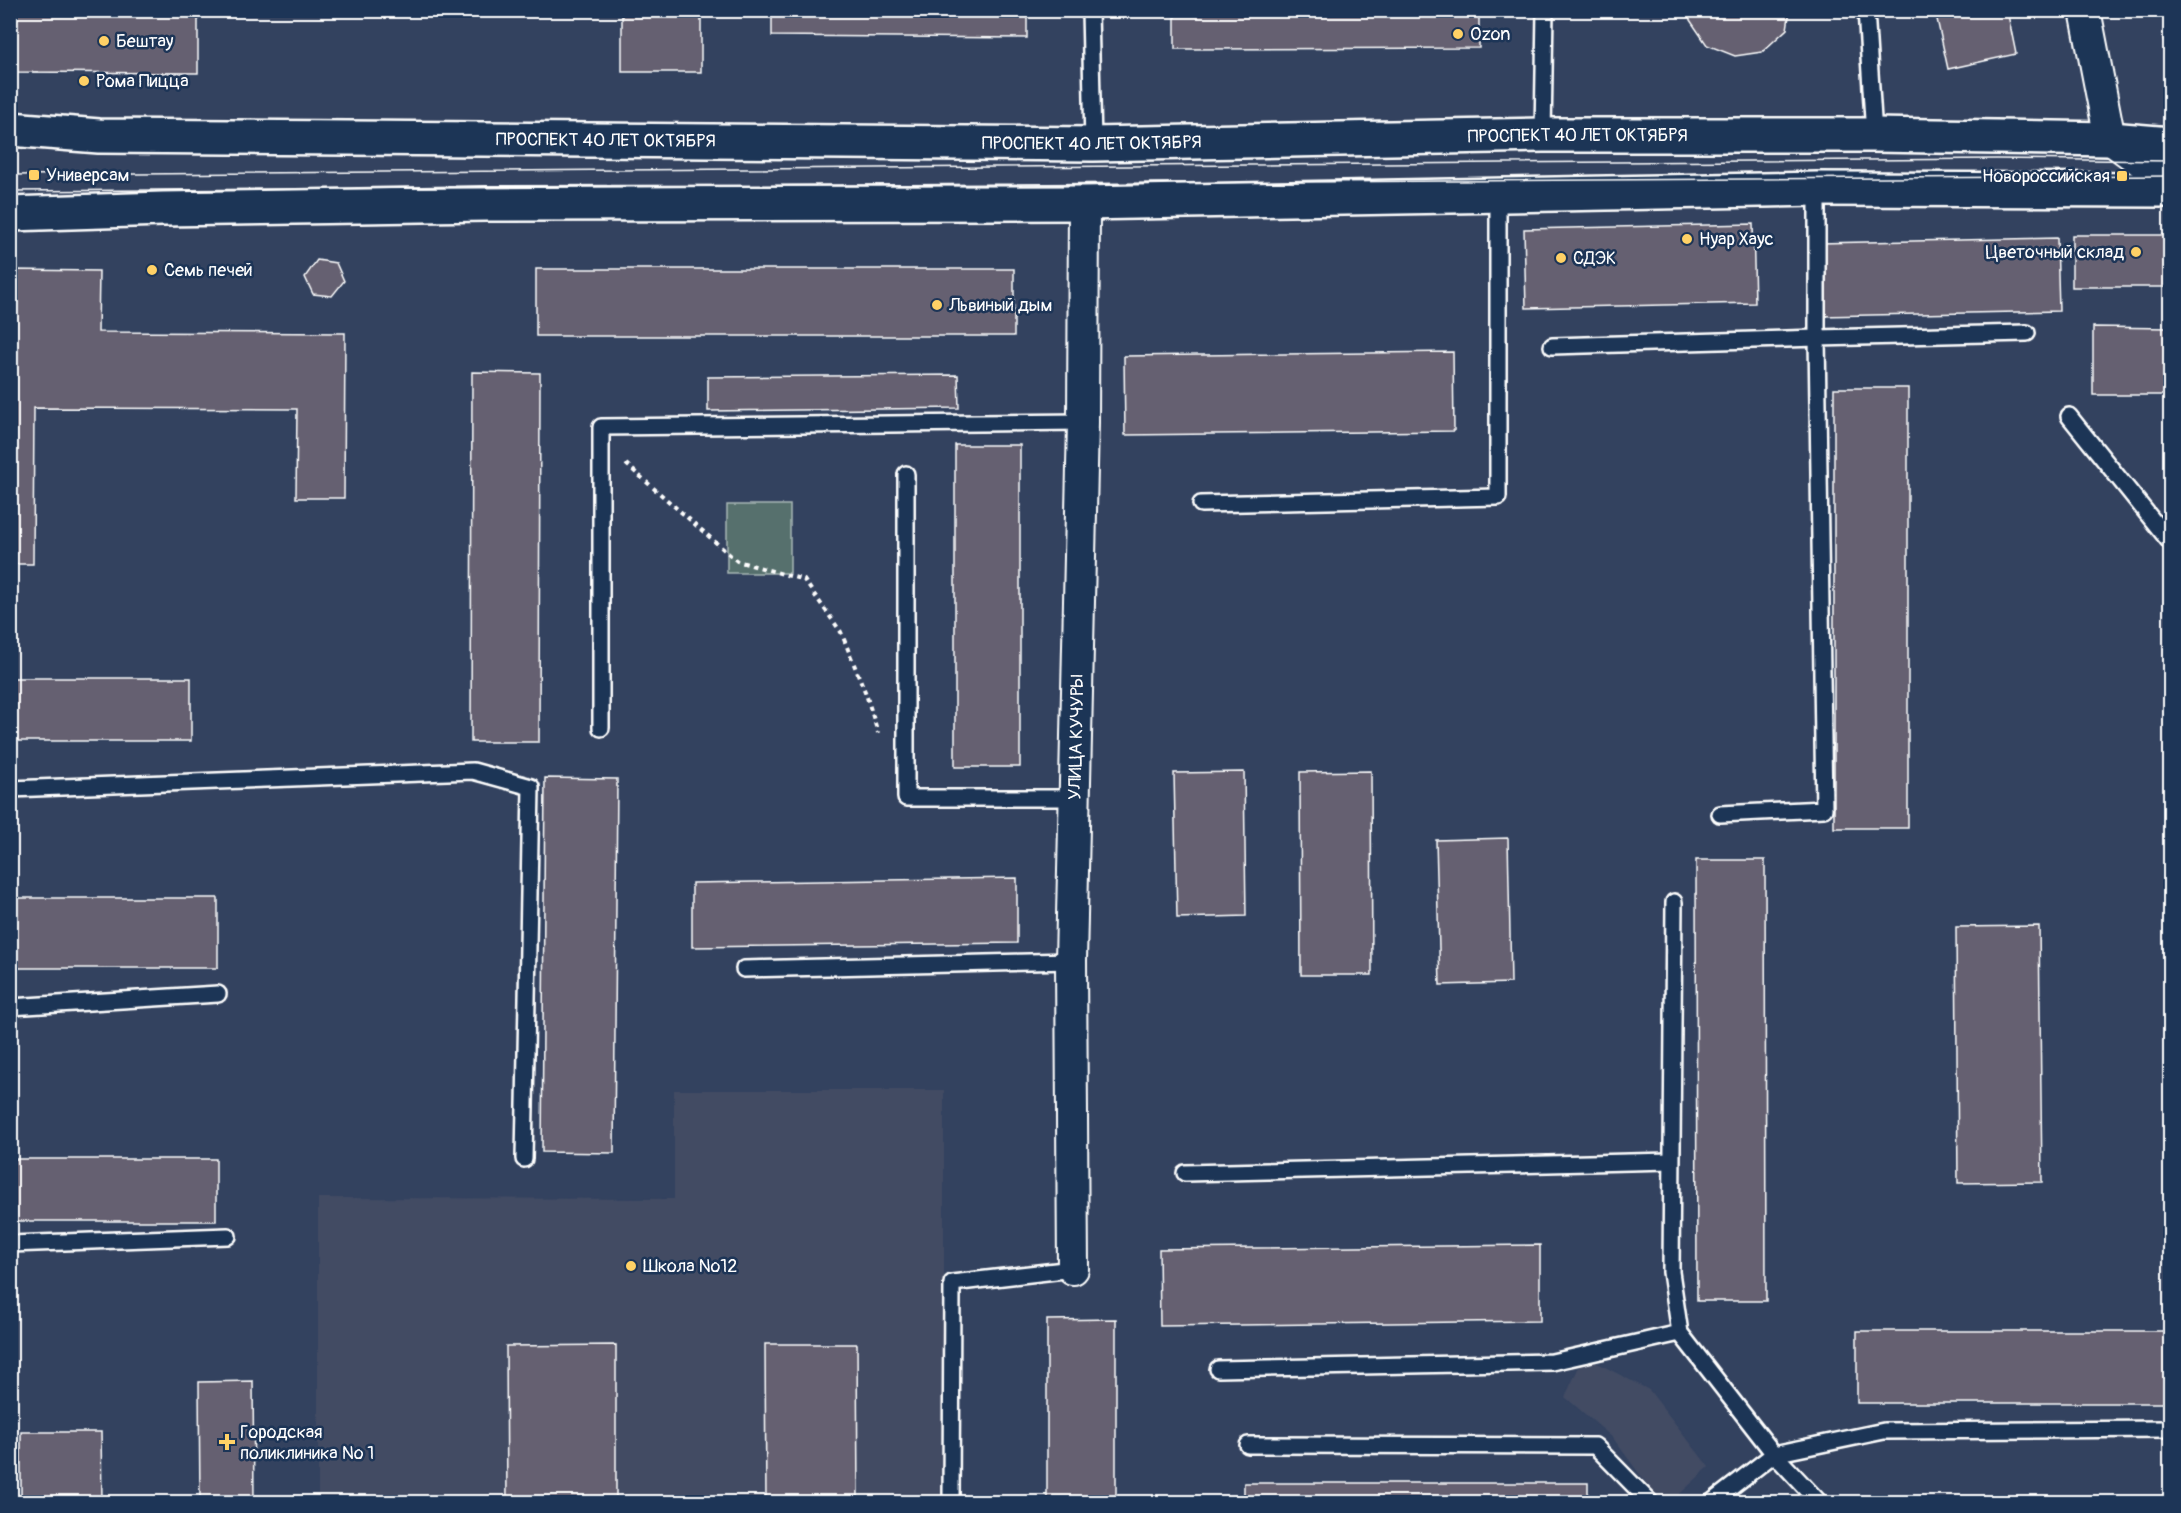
<svg xmlns="http://www.w3.org/2000/svg" width="2181" height="1513" font-family="Pangolin,sans-serif">
<style>
.built{fill:#424b64}
.green{fill:#56706d;stroke:#aab8b6;stroke-width:1.5}
.building{fill:#656171;stroke:#fff;stroke-width:1.5}
.lines{fill:none;stroke-linecap:round;stroke-linejoin:round}
.service-casing{stroke:#fff;stroke-width:20}
.minor-casing{stroke:#fff;stroke-width:34}
.tertiary-casing{stroke:#fff;stroke-width:38}
.path{stroke:#fff;stroke-width:4;stroke-dasharray:4.5 4.5;stroke-linecap:butt}
.service{stroke:#1d3557;stroke-width:15}
.minor{stroke:#1d3557;stroke-width:30}
.tertiary{stroke:#1d3557;stroke-width:33}
.tram{stroke:#fff;stroke-width:1.5}
.poi-dot{fill:#ffd166;stroke:#1d3557;stroke-width:2}
.labels{text-anchor:middle;dominant-baseline:central;stroke-width:5;stroke-linejoin:round;paint-order:stroke}
.poi-label{font-size:18px;fill:#fff;stroke:#1d3557;text-anchor:start}
.street-label{font-size:18px;fill:#fff;stroke:#1d3557}
</style>
<rect width="100%" height="100%" fill="#33425f"/>
<filter id="ink" filterUnits="userSpaceOnUse"><feTurbulence type="fractalNoise" baseFrequency=".0167" numOctaves="2"/><feDisplacementMap in="SourceGraphic" scale="12" xChannelSelector="R" yChannelSelector="G"/><feConvolveMatrix kernelMatrix="1 2 1 2 8 2 1 2 1" color-interpolation-filters="sRGB"/></filter>
<g filter="url(#ink)">
<!-- built -->
<g class="built">
<polygon points="674,1090 944,1090 944,1502 318,1502 318,1198 674,1199"/>
<polygon points="1584,1356 1649,1390 1709,1467 1671,1502 1660,1502 1613,1438 1565,1397"/>
</g>
<!-- green -->
<rect class="green" x="727" y="505" width="63" height="68"/>
<!-- building -->
<g class="building">
<polygon points="10,10 198,10 198,73 10,72"/>
<rect x="622" y="10" width="79" height="62"/>
<polygon points="772,10 1027,10 1027,38 772,36"/>
<polygon points="1175,10 1479,10 1479,48 1175,49"/>
<polygon points="1689,10 1790,10 1787,29 1762,52 1735,56 1707,45 1690,20"/>
<polygon points="1935,10 2007,10 2016,54 1948,69"/>
<polygon points="2170,37 2170,67 2163,39"/>
<polygon points="1753,224 1755,303 1526,308 1524,229"/>
<rect x="2072" y="235" width="98" height="52"/>
<polygon points="2057,238 2059,311 1821,316 1820,243"/>
<polygon points="317,260 336,263 344,281 332,296 313,294 305,277"/>
<rect x="536" y="269" width="478" height="67"/>
<polygon points="11,270 99,271 98,332 345,333 344,498 296,498 297,409 34,408 33,564 10,564"/>
<polygon points="2093,327 2170,328 2170,481 2167,481 2168,395 2093,395"/>
<polygon points="1453,352 1454,431 1125,435 1124,356"/>
<polygon points="472,372 540,373 539,742 471,742"/>
<polygon points="958,375 959,408 708,411 708,377"/>
<rect x="1834" y="388" width="74" height="440"/>
<rect x="955" y="445" width="65" height="322"/>
<rect x="10" y="678" width="181" height="63"/>
<polygon points="1371,771 1372,975 1301,975 1300,772"/>
<polygon points="1244,772 1246,916 1177,918 1174,773"/>
<polygon points="545,778 617,779 614,1153 542,1152"/>
<polygon points="1508,838 1511,983 1440,985 1436,840"/>
<polygon points="1696,860 1765,860 1766,1301 1697,1301"/>
<polygon points="1017,878 1017,943 692,947 692,883"/>
<rect x="10" y="898" width="208" height="70"/>
<polygon points="2039,926 2042,1182 1958,1183 1956,927"/>
<rect x="10" y="1159" width="206" height="62"/>
<polygon points="1540,1245 1540,1321 1160,1326 1159,1249"/>
<polygon points="1116,1319 1116,1502 1047,1502 1047,1320"/>
<rect x="1857" y="1331" width="313" height="72"/>
<polygon points="765,1344 857,1344 858,1502 766,1502"/>
<polygon points="616,1345 616,1502 507,1502 506,1346"/>
<polygon points="253,1381 254,1502 200,1502 199,1382"/>
<polygon points="21,1432 101,1432 102,1502 21,1502"/>
<rect x="1244" y="1483" width="344" height="19"/>
</g>
<g class="lines">
<defs>
<g id="service">
<polyline points="1090,10 1093,144"/>
<polyline points="1866,10 1874,135"/>
<polyline points="1543,135 1545,10"/>
<polyline points="1817,189 1817,338 2027,333"/>
<polyline points="1552,346 1817,338 1824,809 1720,814"/>
<polyline points="2069,416 2170,542"/>
<polyline points="906,474 906,798 1074,798"/>
<polyline points="1201,504 1498,497 1498,196"/>
<polyline points="601,728 601,427 1083,422"/>
<polyline points="10,789 473,771 531,787 524,1159"/>
<polyline points="1674,902 1671,1272 1680,1333 1774,1454 1884,1431 2170,1429"/>
<polyline points="744,969 1071,961"/>
<polyline points="10,1007 218,994"/>
<polyline points="1185,1173 1671,1161"/>
<polyline points="10,1244 228,1236"/>
<polyline points="1218,1369 1552,1362 1680,1333"/>
<polyline points="1248,1445 1595,1446 1650,1502"/>
<polyline points="951,1502 952,1283 1073,1269"/>
<polyline points="1712,1502 1774,1454 1819,1502"/>
</g>
<g id="minor">
<polyline points="2085,10 2110,139 2170,182"/>
<path id="s1" d="M1073,1269L1071,961L1083,422L1084,203"/>
</g>
<g id="tertiary">
<path id="s2" d="M10,129L99,136L1093,144L1543,135H1874L2110,139L2170,144"/>
<polyline points="10,214 163,209 486,204 1084,203 1817,189 2170,190"/>
</g>
</defs>
<!-- service casing -->
<use href="#service" class="service-casing"/>
<!-- minor casing -->
<use href="#minor" class="minor-casing"/>
<!-- tertiary casing -->
<use href="#tertiary" class="tertiary-casing"/>
<!-- path -->
<polyline class="path" points="626,464 737,561 804,580 841,632 866,694 878,733"/>
<!-- service -->
<use href="#service" class="service"/>
<!-- minor -->
<use href="#minor" class="minor"/>
<!-- tertiary -->
<use href="#tertiary" class="tertiary"/>
<!-- tram -->
<g class="tram">
<polyline points="10,175 1997,159 2170,161"/>
<polyline points="10,191 2170,176"/>
</g>
</g>
</g>
<!-- markers -->
<g class="poi-dot">
<circle cx="1458" cy="34" r="6"/>
<circle cx="104" cy="41" r="6"/>
<circle cx="84" cy="81" r="6"/>
<rect x="28" y="169" width="12" height="12" rx="3"/>
<rect x="2116" y="170" width="12" height="12" rx="3"/>
<circle cx="1687" cy="239" r="6"/>
<circle cx="2136" cy="252" r="6"/>
<circle cx="1561" cy="258" r="6"/>
<circle cx="152" cy="270" r="6"/>
<circle cx="937" cy="305" r="6"/>
<circle cx="631" cy="1266" r="6"/>
<path d="M224 1433h6v6h6v6h-6v6h-6v-6h-6v-6h6z"/>
</g>
<g class="labels">
<!-- poi labels -->
<g class="poi-label">
<text x="1470" y="34">Ozon</text>
<text x="116" y="41">Бештау</text>
<text x="96" y="81">Рома Пицца</text>
<text x="46" y="175">Универсам</text>
<text x="2110" y="176" text-anchor="end">Новороссийская</text>
<text x="1699" y="239">Нуар Хаус</text>
<text x="2124" y="252" text-anchor="end">Цветочный склад</text>
<text x="1573" y="258">СДЭК</text>
<text x="164" y="270">Семь печей</text>
<text x="949" y="305">Львиный дым</text>
<text x="643" y="1266">Школа №12</text>
<text x="240" y="1432">Городская<tspan x="240" dy="21">поликлиника № 1</tspan></text>
</g>
<!-- street labels -->
<g class="street-label">
<text stroke="none"><textPath href="#s2" startOffset="1568">ПРОСПЕКТ 40 ЛЕТ ОКТЯБРЯ</textPath></text>
<text stroke="none"><textPath href="#s2" startOffset="596">ПРОСПЕКТ 40 ЛЕТ ОКТЯБРЯ</textPath></text>
<text stroke="none"><textPath href="#s2" startOffset="1082">ПРОСПЕКТ 40 ЛЕТ ОКТЯБРЯ</textPath></text>
<text stroke="none"><textPath href="#s1" startOffset="532">УЛИЦА КУЧУРЫ</textPath></text>
</g>
</g>
<!-- margin -->
<rect width="2181" height="1513" fill="none" stroke="#1d3557" stroke-width="36"/>
<rect x="18" y="18" width="2145" height="1477" fill="none" stroke="#fff" stroke-width="2" filter="url(#ink)"/>
</svg>
